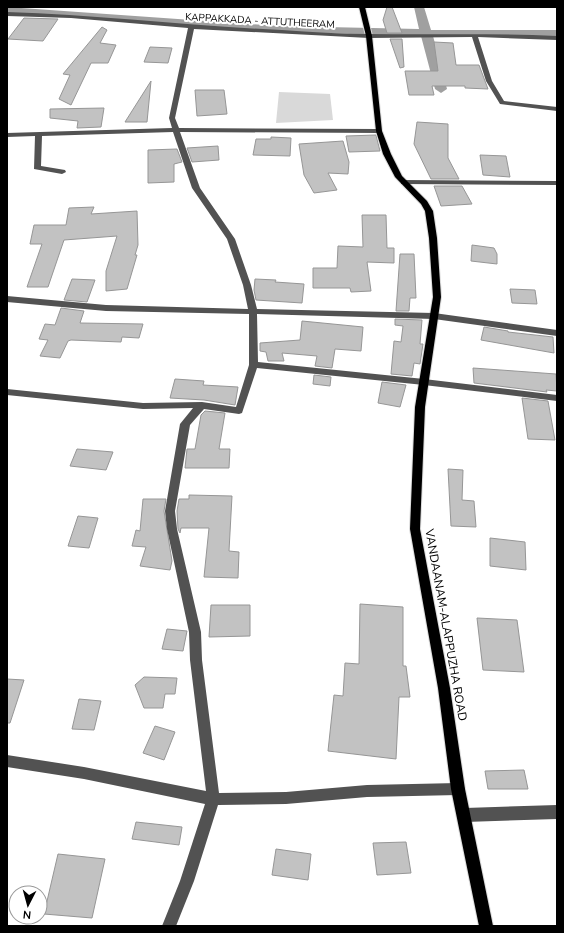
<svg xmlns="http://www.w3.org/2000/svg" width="564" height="933" font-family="'Nunito Sans',sans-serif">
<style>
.green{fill:#d9d9d9}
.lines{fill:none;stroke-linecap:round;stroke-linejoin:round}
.canal{fill:#a0a0a0;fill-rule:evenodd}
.building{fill:#c2c2c2;stroke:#969696}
.major-casing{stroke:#dbdbdb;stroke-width:2}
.minor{fill:#525252;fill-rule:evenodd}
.major{fill:#000;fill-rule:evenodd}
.labels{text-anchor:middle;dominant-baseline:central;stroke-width:4;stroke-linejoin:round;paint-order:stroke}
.far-street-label{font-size:10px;fill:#000;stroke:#fff}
.street-label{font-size:12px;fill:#000;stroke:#fff}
</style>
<rect width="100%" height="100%" fill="#fff"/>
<!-- green -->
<polygon class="green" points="279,92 330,94 333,120 276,123"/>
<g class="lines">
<!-- canal -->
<polygon class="canal" points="7,7 279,26 419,29 414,7 424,7 431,30 557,30 557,36 433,36 447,89 441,93 435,89 421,36 279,32 7,13"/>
</g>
<!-- building -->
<g class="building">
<polygon points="387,7 392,7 402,33 387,33 383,20"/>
<polygon points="24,18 58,19 43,41 8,39"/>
<polygon points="102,27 107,30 100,43 116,45 108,63 91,63 71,105 59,99 70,75 63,74"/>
<polygon points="390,39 402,39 404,67 400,68"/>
<polygon points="434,42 453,43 456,65 479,65 488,89 465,88 465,86 432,86 434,95 409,95 405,71 438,71"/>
<polygon points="150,47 172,48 168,63 144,62"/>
<polygon points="151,81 147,122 125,122"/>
<polygon points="195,90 224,90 227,114 197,116"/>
<polygon points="104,108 101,127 77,128 78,121 50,118 50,109"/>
<polygon points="417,122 448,124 448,158 459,179 431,179 414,144"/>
<polygon points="376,135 380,151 349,152 346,136"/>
<polygon points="271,137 291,138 290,156 253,155 256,139 271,139"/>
<polygon points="343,141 349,162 348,174 328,173 337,190 314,193 304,175 299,144"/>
<polygon points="218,146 219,160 192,162 187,148"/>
<polygon points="177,149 182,162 174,164 174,182 148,183 148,150"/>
<polygon points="480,155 506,156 510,177 483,175"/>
<polygon points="434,186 462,186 472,204 441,206"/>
<polygon points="94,207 91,214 137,211 138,245 135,255 137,255 127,289 106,291 106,271 117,236 64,240 48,287 27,287 42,244 30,244 34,225 66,225 69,208"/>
<polygon points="362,215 386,215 387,248 394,248 394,263 367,262 371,291 351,292 350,288 313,288 313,268 337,268 338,246 363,247"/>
<polygon points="472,245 494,248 497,254 497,264 471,261"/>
<polygon points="400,254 414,254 416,298 410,298 409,311 396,311"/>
<polygon points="72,279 95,280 87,302 64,300"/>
<polygon points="255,279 276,280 275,282 304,284 302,303 256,300 254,290"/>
<polygon points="510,289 535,290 537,304 512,303"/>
<polygon points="61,308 84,311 80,323 143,324 139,338 122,337 121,342 71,340 68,341 60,358 40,356 48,340 39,339 45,324 55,325"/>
<polygon points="395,319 422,320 420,344 423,344 420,364 414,363 412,376 391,374 394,341 401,342 403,326 395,325"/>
<polygon points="302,321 363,327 361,351 335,349 332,368 315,366 317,356 282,353 284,361 268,361 266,352 260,351 260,343 300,340"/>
<polygon points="484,327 508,331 508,332 553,337 554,353 481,340"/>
<polygon points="473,368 556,374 557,391 546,390 547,392 474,383"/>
<polygon points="314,375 331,377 330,386 313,384"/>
<polygon points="175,379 204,381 203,385 238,387 235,405 204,400 170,398"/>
<polygon points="382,382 406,385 400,407 378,403"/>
<polygon points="522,398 548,401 555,440 528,439"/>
<polygon points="205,411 225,413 219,449 230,449 229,468 185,468 187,449 195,449 201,415"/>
<polygon points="77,449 113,452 106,470 70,466"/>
<polygon points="448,469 463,470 462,500 474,501 476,527 451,526"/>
<polygon points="189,495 232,496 229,551 239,552 238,578 204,577 209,528 181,528 180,533 178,529 177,511 179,499 189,499"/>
<polygon points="143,499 166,499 164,511 172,561 170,570 140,566 146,547 132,546 136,530 140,531"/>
<polygon points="78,516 98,518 89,548 68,546"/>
<polygon points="490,538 525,542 526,570 490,566"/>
<polygon points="360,604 403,607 403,666 406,666 410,697 399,697 396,759 328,751 334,695 343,696 345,663 359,664"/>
<polygon points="211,605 250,605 250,636 209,637"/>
<polygon points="477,618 517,620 524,672 483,670"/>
<polygon points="167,629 187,631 183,651 162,649"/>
<polygon points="144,677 177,678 175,694 165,694 163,708 144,708 135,685"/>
<polygon points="7,679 24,680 10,723 7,723"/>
<polygon points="79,699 101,701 94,730 72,729"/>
<polygon points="155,726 175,732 164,760 143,753"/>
<polygon points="524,770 528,789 488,789 485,771"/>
<polygon points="136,822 182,827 179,845 132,839"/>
<polygon points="406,842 411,873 377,875 373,843"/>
<polygon points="276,849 311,854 308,880 272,875"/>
<polygon points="58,854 105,859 92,918 44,914"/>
</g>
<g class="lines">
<defs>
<polygon id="major" points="359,7 365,7 372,36 382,131 391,154 402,176 427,201 433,211 437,238 441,297 425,407 420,529 450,688 465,789 493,926 479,926 451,789 438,688 410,529 415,407 433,297 429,238 425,211 421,204 395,177 383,154 376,131 366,36"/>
</defs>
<!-- major casing -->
<use href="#major" class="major-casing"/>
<!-- minor -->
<g class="minor">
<path d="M7,12C99,15 190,26 282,30C311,32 340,34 369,34C432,35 494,33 557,36V40L478,37L492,81L504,101L557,107V111L500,104L486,81L472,37L369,38L194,29L175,118L179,128L379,129L382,131L379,133L180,132L200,188L235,239L251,285L257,309L434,313L557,330V336L434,319L257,314L258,362L424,379L557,395V401L424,385L257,368L242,413L239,414L204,409L190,425L175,511L177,529L201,632L202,660L219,793L286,792L367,785L458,783L463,785L465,789L463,793L458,795L367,797L286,804L218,805L194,881L176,926H162L180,881L205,804L84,779L7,767V755L84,767L206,791L190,660L189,632L167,529L165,511L180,424L193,408L143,409L7,395V389L143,403L202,402L236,407L249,365V314L106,311L7,302V296L106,305L248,309L243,285L227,239L192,188L173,132L42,136L41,166L65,170L66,172L62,174L34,169L35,136L7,137V133L172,128L169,118L188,28L71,18L7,16Z"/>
<polygon points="401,180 557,181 557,185 404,184 401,184"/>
<polygon points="557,805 557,819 465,822 460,820 458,815 460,810 465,808"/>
</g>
<!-- major -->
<use href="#major" class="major"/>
</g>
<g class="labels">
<!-- far-street labels -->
<g class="far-street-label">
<text transform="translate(260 21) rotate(3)">KAPPAKKADA - ATTUTHEERAM</text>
</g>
<!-- street labels -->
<g class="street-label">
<text transform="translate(446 625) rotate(80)">VANDAANAM-ALAPPUZHA ROAD</text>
</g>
</g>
<!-- border -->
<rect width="564" height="933" fill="none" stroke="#000000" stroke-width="16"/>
<!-- north arrow -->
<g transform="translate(28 905) rotate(186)"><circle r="19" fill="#ffffff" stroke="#999999"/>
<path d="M0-3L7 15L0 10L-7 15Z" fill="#000000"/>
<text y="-6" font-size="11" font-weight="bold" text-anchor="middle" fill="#000000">N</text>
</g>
</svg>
